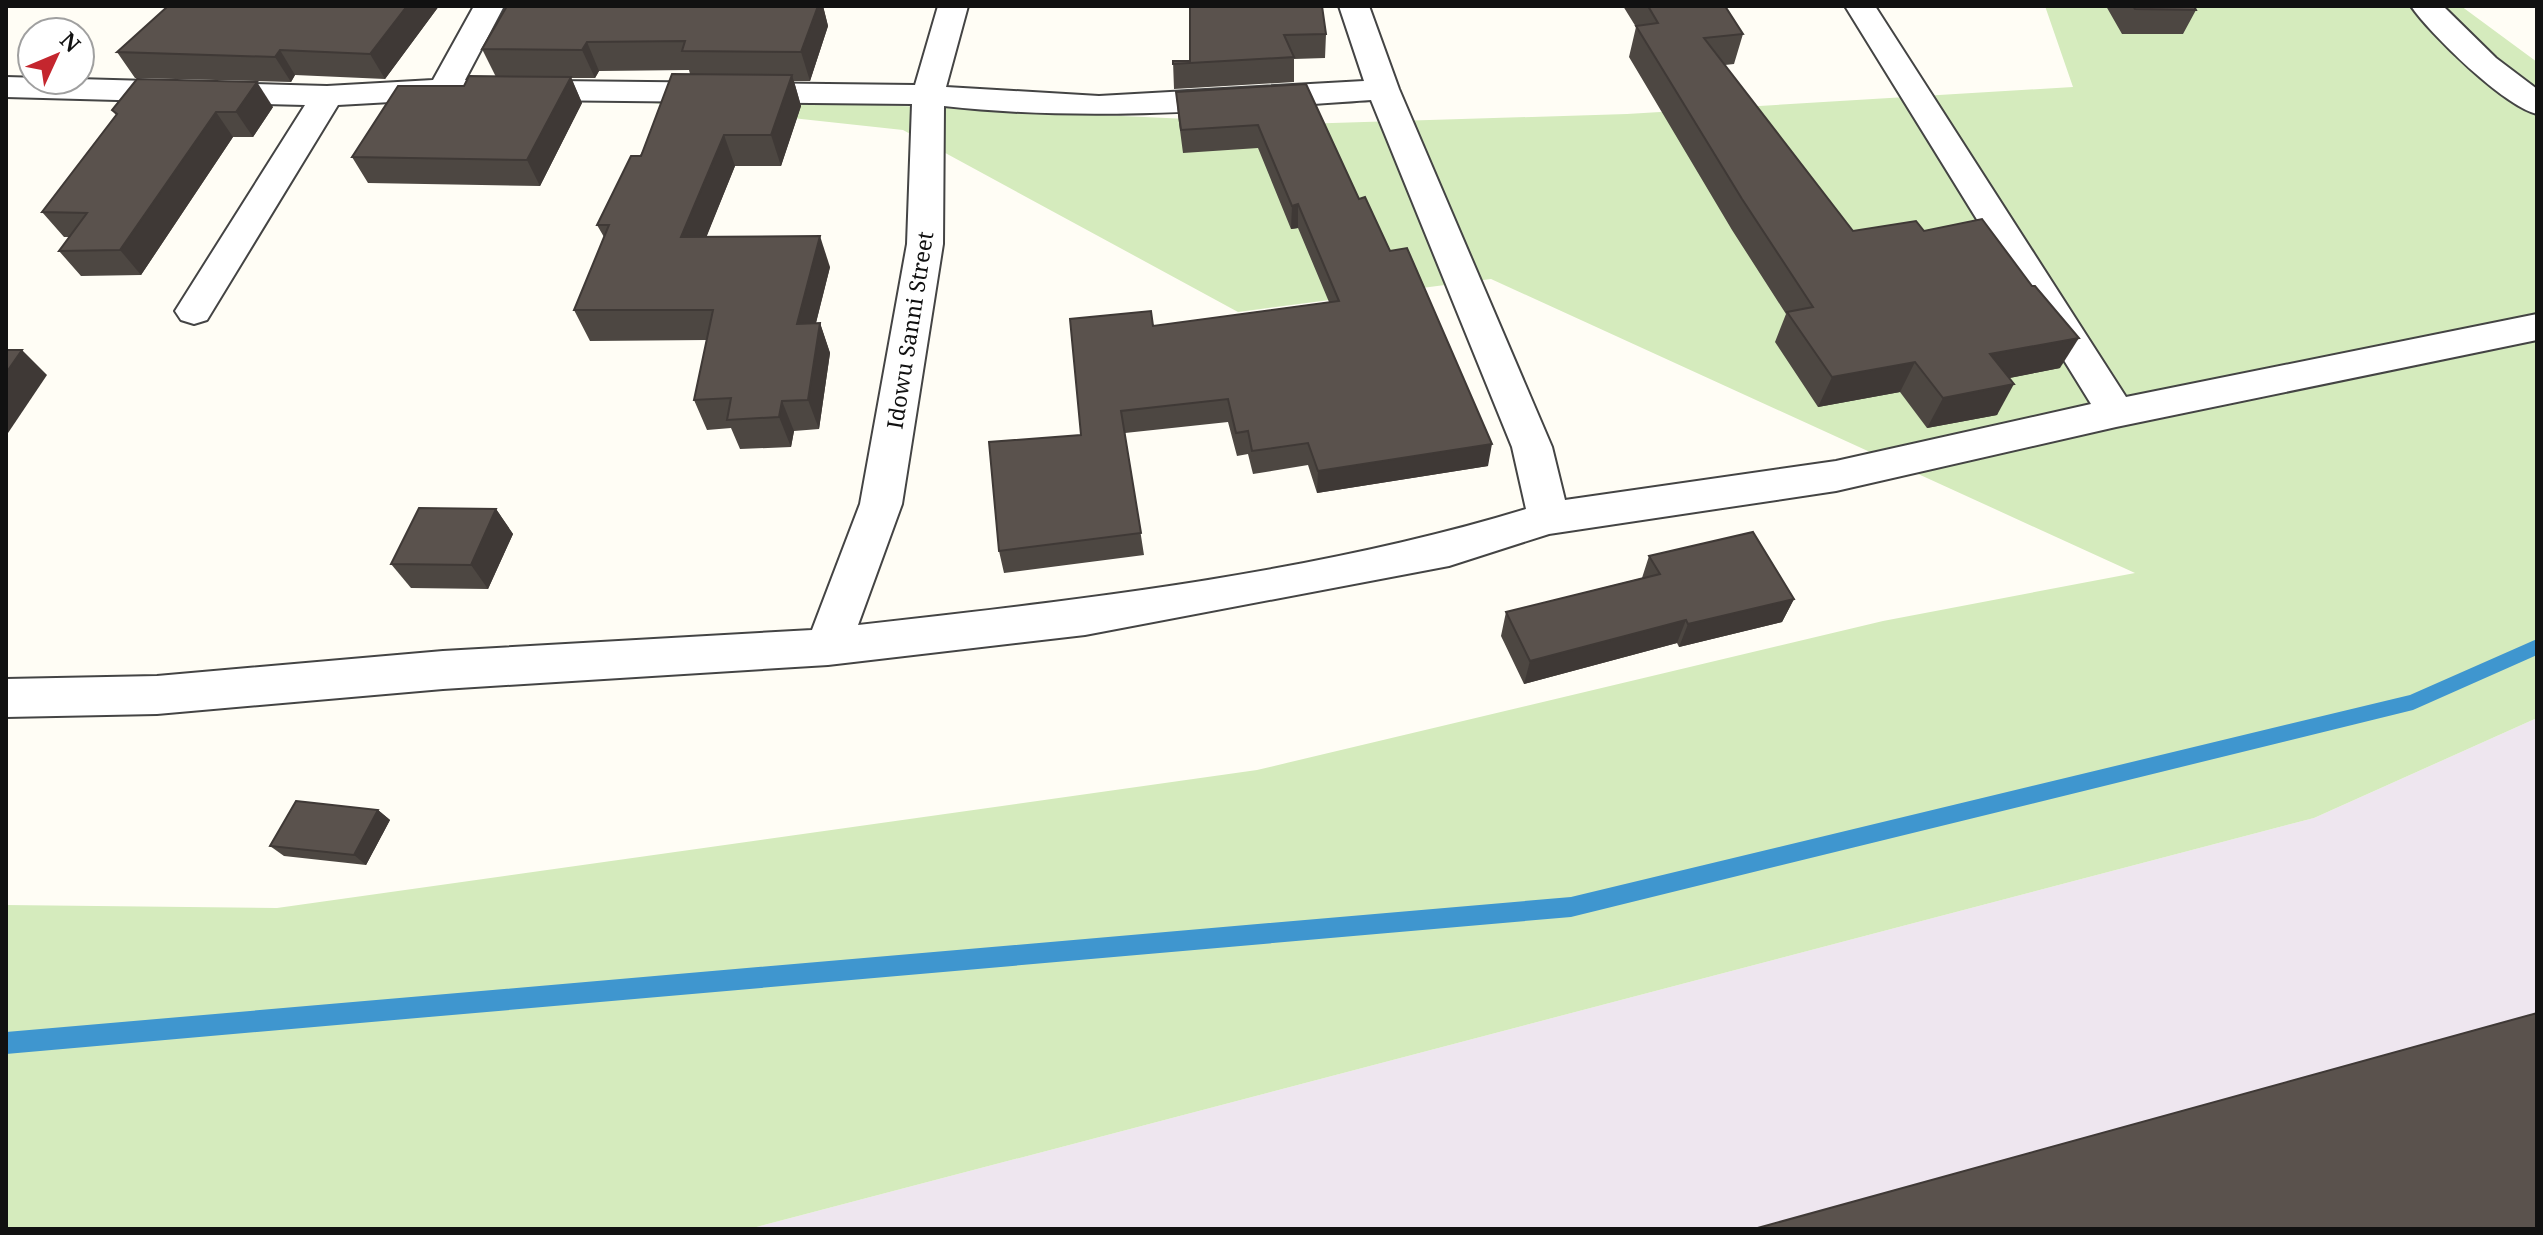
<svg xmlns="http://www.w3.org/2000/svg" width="2543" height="1235" font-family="'Noto Serif',serif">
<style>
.industrial{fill:#eee6ef}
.green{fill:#d5ebbd}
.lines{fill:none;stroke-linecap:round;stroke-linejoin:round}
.stream{fill:#3f96cf;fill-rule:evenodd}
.minor-casing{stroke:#444;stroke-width:4}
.minor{fill:#fff;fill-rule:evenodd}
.wall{fill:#4d4742}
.shaded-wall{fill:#3f3936}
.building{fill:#5a524d;stroke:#3f3936;stroke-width:2}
.labels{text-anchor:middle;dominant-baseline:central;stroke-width:8;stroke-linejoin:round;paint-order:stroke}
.street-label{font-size:22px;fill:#111;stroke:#fff}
</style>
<rect width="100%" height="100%" fill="#fffdf5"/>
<!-- industrial -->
<polygon class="industrial" points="2537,718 2537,1229 749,1229 2314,818"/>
<!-- green -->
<polygon class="green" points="2045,6 2461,6 2537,62 2537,718 2314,818 749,1229 6,1229 6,905 277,908 1257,770 1883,621 2135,573 1491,279 1238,312 903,130 521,89 1300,124 1627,114 2073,87"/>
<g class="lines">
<!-- stream -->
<polygon class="stream" points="2537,639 2537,655 2413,710 1571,917 6,1054 6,1032 1571,897 2410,695"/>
<defs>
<g id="minor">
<path d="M474,6H504L465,80L915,85L938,6H968L946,87L1099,96L1364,81L1339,6H1369L1399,89L1552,447L1565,500L1836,461L2091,404L1845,6H1875L2126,397L2537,314V340L2116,427L1836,491L1549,534L1449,566L1085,635L828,665L443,689L157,714L6,717V679L157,676L443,651L812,630L860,504L907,244L912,104L444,99L338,105L207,320L194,324L181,320L175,311L305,105L6,97V77L327,86L433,80ZM1371,100L1512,447L1526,509C1313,574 1079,600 858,625L902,504L943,244L944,106C1087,122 1229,110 1371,100Z"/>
<path d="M2411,6H2443L2496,58L2537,89V114C2504,106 2431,35 2411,6Z"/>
</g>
</defs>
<!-- minor casing -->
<use href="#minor" class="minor-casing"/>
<!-- minor -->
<use href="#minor" class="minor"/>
</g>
<!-- wall -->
<g class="wall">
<polygon points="439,6 385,79 295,75 291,82 135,78 117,52"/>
<polygon points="507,6 823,6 828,26 810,81 794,81 801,106 781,166 735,166 706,237 830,267 816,323 820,323 830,353 819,429 794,431 791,447 740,449 731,428 707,430 694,400 707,340 590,341 574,310 604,237 597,225 690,74 689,70 599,71 595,78 571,78 582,103 540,186 368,183 352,157 464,86 496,77 482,49"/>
<polygon points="1190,6 1326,34 1325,58 1294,59 1294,82 1174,89 1173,61 1190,61"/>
<polygon points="1623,6 1725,6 1743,34 1734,64 1725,65 1853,231 1924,231 2060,368 2009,378 1997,415 1927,428 1900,392 1818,407 1775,342 1786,314 1732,230 1629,57 1636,27"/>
<polygon points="2106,6 2221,6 2194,6 2196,10 2183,34 2122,34"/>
<polygon points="1306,84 1359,199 1488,466 1317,493 1308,465 1253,474 1248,454 1237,456 1228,422 1125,433 1144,555 1004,573 999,551 1081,435 1153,326 1329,302 1298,228 1291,229 1258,148 1183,153 1178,115 1176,92"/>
<polygon points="273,107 253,137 233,137 141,275 81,276 59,251 70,237 64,237 42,212 116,115 112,110"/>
<polygon points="496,509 513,534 488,589 411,588 391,564"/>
<polygon points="1649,556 1794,599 1782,622 1679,647 1677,643 1524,684 1501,636 1506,612 1642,578"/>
<polygon points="378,810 390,820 366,865 284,856 270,846"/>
</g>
<!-- shaded-wall -->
<g class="shaded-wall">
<polygon points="407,6 439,6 385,79 370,54"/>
<polygon points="818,6 823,6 828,26 810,81 801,52"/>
<polygon points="587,42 599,71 595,78 582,50"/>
<polygon points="280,50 295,75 291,82 275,57"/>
<polygon points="792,75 801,106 781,166 771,135"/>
<polygon points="571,77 582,103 540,186 527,160"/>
<polygon points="257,82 273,107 253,137 236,112"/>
<polygon points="216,112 233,137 141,275 120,250"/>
<polygon points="724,135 735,166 694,268 681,237"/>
<polygon points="1298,204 1298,228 1291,229 1292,206"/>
<polygon points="820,236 830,267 808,354 797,324"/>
<polygon points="820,323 830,353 819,429 808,400"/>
<polygon points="2079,338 2060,368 1974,385 1990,354"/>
<polygon points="22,350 47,375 6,436 6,373"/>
<polygon points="1915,362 1900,392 1818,407 1832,377"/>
<polygon points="2014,384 1997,415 1927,428 1943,398"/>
<polygon points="782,401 794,431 791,447 779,417"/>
<polygon points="1492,444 1488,466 1317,493 1318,471"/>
<polygon points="496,509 513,534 488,589 471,565"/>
<polygon points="1794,599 1782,622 1679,647 1688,624"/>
<polygon points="1686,620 1677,643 1524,684 1530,661"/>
<polygon points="378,810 390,820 366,865 354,855"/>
</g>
<!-- building -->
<g class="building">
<polygon points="168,6 407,6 370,54 280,50 275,57 117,52"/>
<polygon points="507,6 818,6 801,52 682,51 685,41 587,42 582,50 482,49"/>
<polygon points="1190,6 1322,6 1326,34 1284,35 1294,57 1173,64 1173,61 1190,61"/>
<polygon points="1648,6 1725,6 1743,34 1704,38 1853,231 1916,221 1924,231 1982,219 2032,286 2035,286 2079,338 1990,354 2014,384 1943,398 1915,362 1832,377 1787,312 1813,307 1742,199 1636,26 1658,23"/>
<polygon points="2133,6 2194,6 2196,10 2135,9"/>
<polygon points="672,74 792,75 771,135 724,135 681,237 820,236 797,324 820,323 808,400 782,401 779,417 727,420 731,398 694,400 713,310 574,310 609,225 597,225 631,156 641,156"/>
<polygon points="469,76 571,77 527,160 352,157 398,86 464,86"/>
<polygon points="137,79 257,82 236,112 216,112 120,250 59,251 87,213 42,212 117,114 112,110"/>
<polygon points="1306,84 1359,199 1365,197 1390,251 1407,248 1492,444 1318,471 1308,443 1252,451 1248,431 1236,433 1228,399 1121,411 1141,533 999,551 989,442 1081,435 1070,319 1151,311 1153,326 1339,301 1298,204 1292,206 1258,125 1181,130 1176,92"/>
<polygon points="6,350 22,350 6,373"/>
<polygon points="419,508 496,509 471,565 391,564"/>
<polygon points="1753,532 1794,599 1688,624 1686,620 1530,661 1506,612 1660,574 1649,556"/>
<polygon points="296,801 378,810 354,855 270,846"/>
<polygon points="2537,1013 2537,1229 1754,1229"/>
</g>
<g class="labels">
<!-- street labels -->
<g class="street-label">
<text transform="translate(909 330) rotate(-81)">Idowu Sanni Street</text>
</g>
</g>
<!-- border -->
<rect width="2543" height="1235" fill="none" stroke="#111111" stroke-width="16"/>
<!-- north arrow -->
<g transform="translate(56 56) rotate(46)"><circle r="38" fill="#ffffff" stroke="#a0a0a0" stroke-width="2"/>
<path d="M0-6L14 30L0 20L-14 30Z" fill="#c4262e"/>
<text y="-12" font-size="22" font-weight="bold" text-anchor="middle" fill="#111111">N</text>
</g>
</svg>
